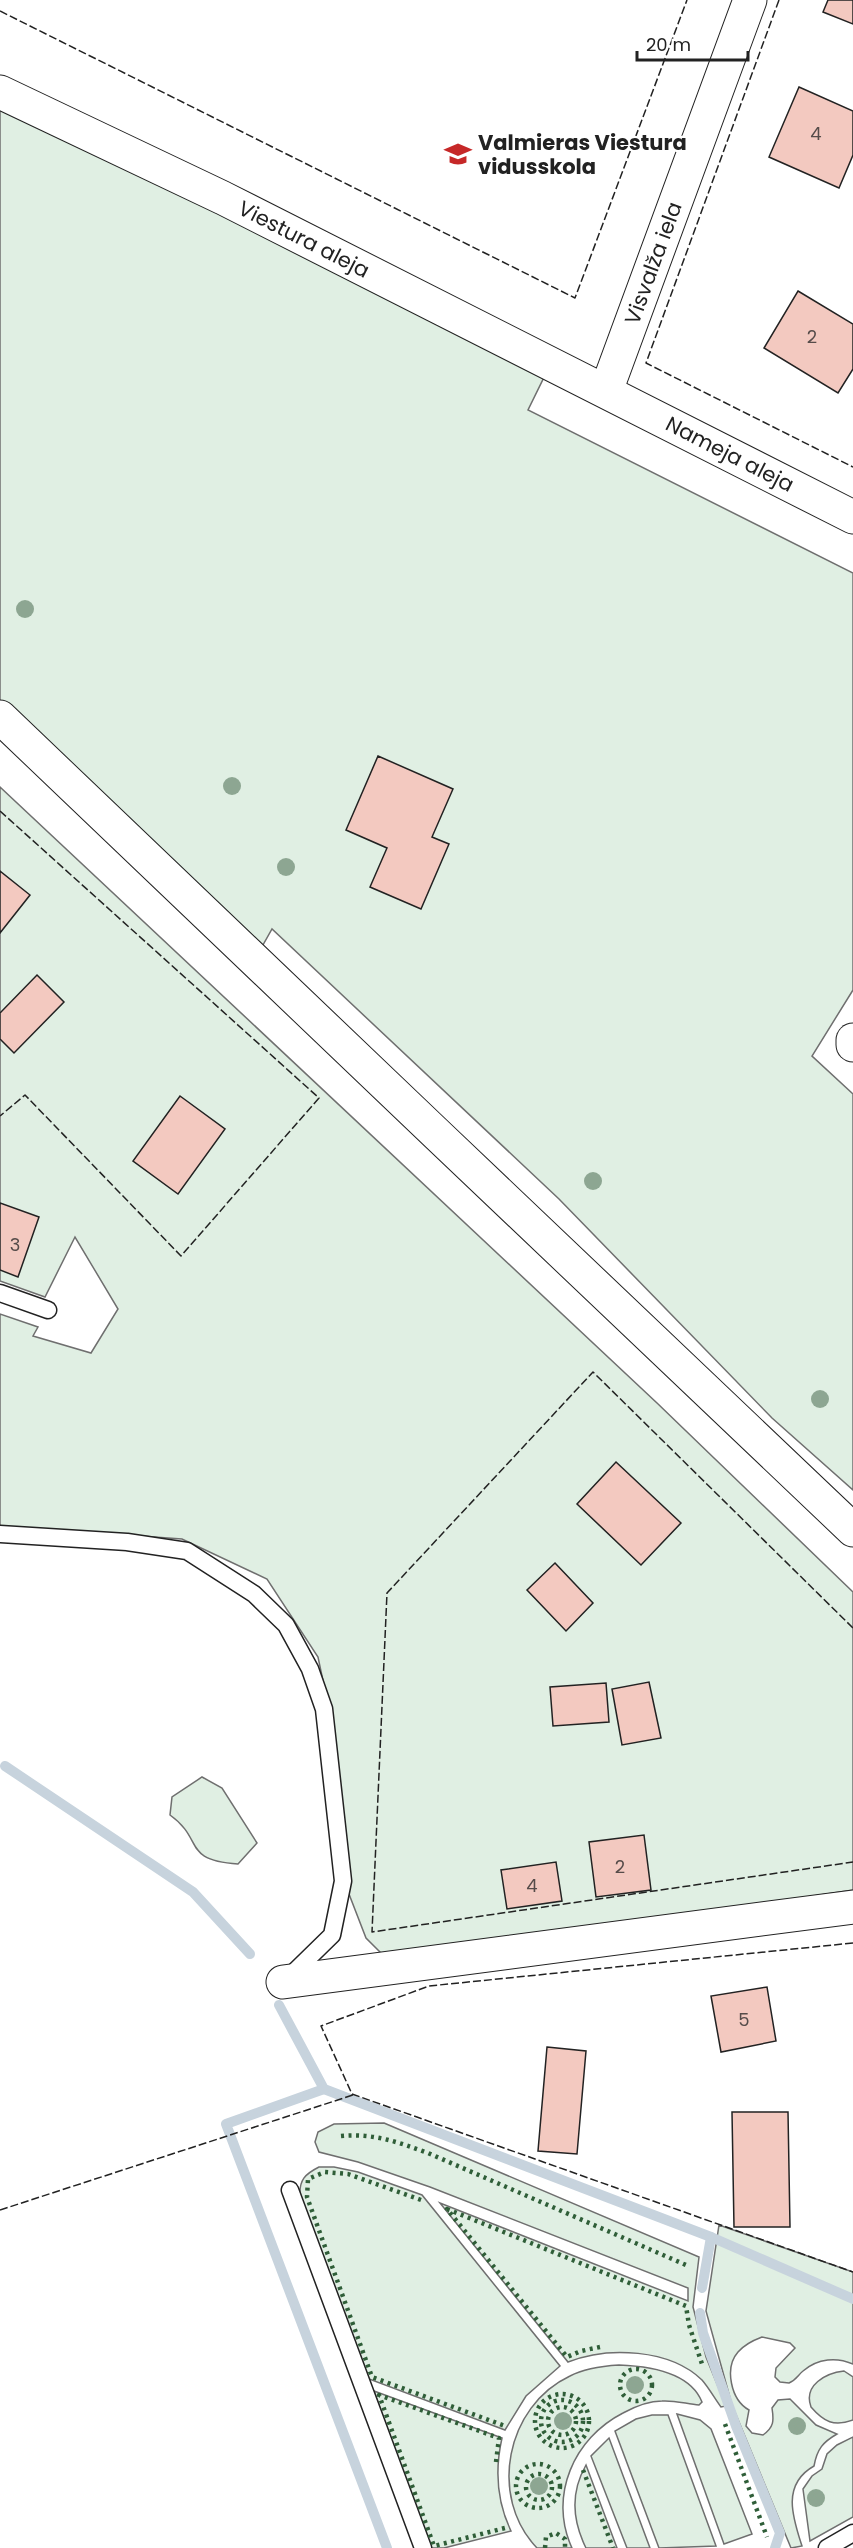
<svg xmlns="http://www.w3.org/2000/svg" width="853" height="2548" font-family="Poppins,sans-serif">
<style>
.green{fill:#e0efe3;stroke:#6f6f6f;stroke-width:1.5}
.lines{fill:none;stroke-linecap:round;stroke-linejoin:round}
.stream{stroke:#c7d3dd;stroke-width:10}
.building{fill:#f3c9c0;stroke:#222;stroke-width:1.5}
.lane-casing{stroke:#222;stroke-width:19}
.street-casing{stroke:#222;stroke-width:35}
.primary-casing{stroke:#222;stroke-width:35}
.lane{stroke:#fff;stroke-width:16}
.street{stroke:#fff;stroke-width:33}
.primary{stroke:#fff;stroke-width:33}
.hedge{stroke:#2f5e38;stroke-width:4.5;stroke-dasharray:3 4.5;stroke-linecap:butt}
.fence{stroke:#222;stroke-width:1.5;stroke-dasharray:8 3;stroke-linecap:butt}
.tree{fill:#8da692}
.labels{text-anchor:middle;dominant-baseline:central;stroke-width:4.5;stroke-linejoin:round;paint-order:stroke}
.number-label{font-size:18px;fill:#564c4a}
.poi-label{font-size:21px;font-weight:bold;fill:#222;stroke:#fff;text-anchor:start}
.street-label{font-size:21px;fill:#222;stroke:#fff}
</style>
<rect width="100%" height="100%" fill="#fff"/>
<!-- green -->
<g class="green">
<polygon points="0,93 551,363 528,410 853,573 853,990 812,1056 853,1094 853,1490 772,1418 559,1199 272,929 255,959 0,717"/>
<polygon points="0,787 657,1403 853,1592 853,1890 439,1953 384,1956 366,1938 349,1894 333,1728 318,1657 267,1579 182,1539 0,1526 0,1314 38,1327 33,1336 91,1353 118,1309 75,1237 45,1297 0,1281"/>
<path d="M202,1777L222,1788L257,1843L238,1864C181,1860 205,1840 170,1815L172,1797Z"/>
<path d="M384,2123L699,2257L693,2307L706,2357L726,2406L721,2407C715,2399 709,2388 702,2380C670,2349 608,2346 568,2362L440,2203L688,2301V2288L430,2187L358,2162L319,2152L315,2142L318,2132L334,2124Z"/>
<path d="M319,2167H334L358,2172L422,2195L560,2366L526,2396L505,2430L369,2379L300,2196C299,2180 305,2174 319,2167Z"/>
<path d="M719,2225L853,2272V2364C837,2357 818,2358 803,2371C798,2375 796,2380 789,2383L780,2382L775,2377L776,2368L795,2348L790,2343L762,2337C754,2340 744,2345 738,2352C724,2368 731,2400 749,2410L746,2426L752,2433L763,2435C774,2427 774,2421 772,2408L778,2400L790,2399L816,2425L837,2434C823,2442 817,2449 814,2466C782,2484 792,2516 802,2546L791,2548L732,2405L706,2311Z"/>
<path d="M619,2365C647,2366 690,2372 702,2402L699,2405C687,2404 674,2400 662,2401C649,2401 634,2407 623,2413C574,2438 548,2496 572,2548H537C488,2497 506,2406 570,2376C585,2368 603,2366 619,2365Z"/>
<path d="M844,2371L853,2377V2420C834,2427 824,2422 811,2407C803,2385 826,2373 844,2371Z"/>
<path d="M374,2391L502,2438C495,2469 497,2502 511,2531L444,2548H430Z"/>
<polygon points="677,2414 700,2420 711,2429 752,2534 724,2544"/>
<polygon points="652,2415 668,2415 716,2546 659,2548 615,2431 636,2419"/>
<polygon points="853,2437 853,2517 810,2541 803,2489 812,2476 822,2469 827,2454 837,2445"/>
<polygon points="609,2438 650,2548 627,2548 591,2456"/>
<path d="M586,2465L617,2548H586C572,2520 570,2493 586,2465Z"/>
</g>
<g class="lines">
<!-- stream -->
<g class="stream">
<polyline points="5,1766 193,1892 250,1954"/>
<polyline points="279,2005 324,2089 711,2237 853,2299"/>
<polyline points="324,2089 226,2124 387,2548"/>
<polyline points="702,2288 711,2237"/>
<polyline points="700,2313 703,2333 736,2426 780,2533 775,2548"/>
</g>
</g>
<!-- building -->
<g class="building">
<polygon points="828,0 853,0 853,24 823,12"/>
<polygon points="799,87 853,111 853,155 839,188 769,157"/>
<polygon points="798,291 853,324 853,369 838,393 764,348"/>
<polygon points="378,756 453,789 432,837 449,844 421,909 370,887 387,848 346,830"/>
<polygon points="0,871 30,895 0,933"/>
<polygon points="37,975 64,1002 14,1053 0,1039 0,1013"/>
<polygon points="180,1096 225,1129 178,1194 133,1161"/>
<polygon points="0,1203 39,1217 18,1277 0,1270"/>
<polygon points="616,1462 681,1523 641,1565 577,1504"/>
<polygon points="555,1563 593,1603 566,1631 527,1590"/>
<polygon points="649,1682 661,1738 622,1745 612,1689"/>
<polygon points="606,1683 609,1722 553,1726 550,1687"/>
<polygon points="644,1835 651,1890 596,1897 589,1842"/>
<polygon points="556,1862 562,1901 507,1909 501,1870"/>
<polygon points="767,1987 776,2041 721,2052 711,1996"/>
<polygon points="547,2047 586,2051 577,2154 538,2151"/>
<polygon points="732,2112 788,2112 790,2227 734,2227"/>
</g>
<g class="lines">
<defs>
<g id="lane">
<polyline points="0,1293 48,1310"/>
<polyline points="0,1534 127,1542 187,1551 254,1594 286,1625 310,1669 324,1709 343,1881 332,1935 288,1978"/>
<polyline points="290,2190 423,2548"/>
<polyline points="827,2548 853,2533"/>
</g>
<g id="street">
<polyline points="0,92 223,198 853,517"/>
<polyline points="606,391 750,0"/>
<polyline points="853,1040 853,1045"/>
<polyline points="283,1982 853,1907"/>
</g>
<path id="primary" d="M0,717C285,987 567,1261 853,1530"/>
</defs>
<!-- lane casing -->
<use href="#lane" class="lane-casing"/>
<!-- street casing -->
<use href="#street" class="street-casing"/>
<!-- primary casing -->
<use href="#primary" class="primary-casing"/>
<!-- lane -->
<use href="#lane" class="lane"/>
<!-- street -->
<use href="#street" class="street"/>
<!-- primary -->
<use href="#primary" class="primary"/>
<!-- hedge -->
<g class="hedge">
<path d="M341,2136C373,2133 398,2142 428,2153L686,2265"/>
<polyline points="421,2200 348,2174 325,2172 308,2179 307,2197 372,2377 505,2426"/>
<polyline points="600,2347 581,2351 567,2357 447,2209 686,2306 689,2325 702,2364"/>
<circle cx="636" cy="2385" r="16"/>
<circle cx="562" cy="2421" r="27"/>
<circle cx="562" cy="2421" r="21"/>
<circle cx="562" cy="2421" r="14"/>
<polyline points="725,2424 767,2537"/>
<polyline points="496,2462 499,2438 379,2395 434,2546 505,2528"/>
<circle cx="538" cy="2486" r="22"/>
<polyline points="583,2470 613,2548"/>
<circle cx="539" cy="2487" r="13"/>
<polyline points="545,2548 546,2537 556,2533 565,2539 565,2548"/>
</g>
<!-- fence -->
<g class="fence">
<polyline points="779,0 646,363 853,467"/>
<polyline points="0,11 575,298 687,0"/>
<polyline points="0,811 319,1098 181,1256 25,1095 0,1116"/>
<polyline points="853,1628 593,1372 387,1593 372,1932 853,1862"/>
<polyline points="853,1943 429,1986 321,2026 352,2094 853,2272"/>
<polyline points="0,2210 353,2095"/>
</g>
</g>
<!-- trees -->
<g class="tree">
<circle cx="25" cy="609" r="9"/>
<circle cx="232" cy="786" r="9"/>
<circle cx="286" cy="867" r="9"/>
<circle cx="593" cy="1181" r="9"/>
<circle cx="820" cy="1399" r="9"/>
<circle cx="635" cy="2385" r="9"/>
<circle cx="563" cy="2421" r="9"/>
<circle cx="797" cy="2426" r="9"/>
<circle cx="539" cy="2486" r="9"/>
<circle cx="816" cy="2498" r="9"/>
</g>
<!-- icons -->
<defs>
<symbol id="school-bare" viewBox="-9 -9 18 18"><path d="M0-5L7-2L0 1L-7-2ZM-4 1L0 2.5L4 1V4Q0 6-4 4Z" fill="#c62828" stroke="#fff" stroke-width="2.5" paint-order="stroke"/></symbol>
</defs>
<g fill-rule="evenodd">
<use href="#school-bare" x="439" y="135" width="38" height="38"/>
</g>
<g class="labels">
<!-- number labels -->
<g class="number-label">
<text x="816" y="133">4</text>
<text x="812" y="336">2</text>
<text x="15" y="1244">3</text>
<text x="620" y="1866">2</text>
<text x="532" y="1885">4</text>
<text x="744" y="2019">5</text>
</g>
<!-- poi labels -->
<g class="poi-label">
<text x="478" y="142">Valmieras Viestura<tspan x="478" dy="24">vidusskola</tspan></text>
</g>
<!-- street labels -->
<g class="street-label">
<text transform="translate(304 239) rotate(27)">Viestura aleja</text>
<text transform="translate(653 263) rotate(-70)">Visvalža iela</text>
<text transform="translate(730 454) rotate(27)">Nameja aleja</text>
</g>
</g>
<!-- scale -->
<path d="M637 51v9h111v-9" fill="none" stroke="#222222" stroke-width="3"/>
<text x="646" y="51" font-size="18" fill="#222222" stroke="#ffffff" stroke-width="4.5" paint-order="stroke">20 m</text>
</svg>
